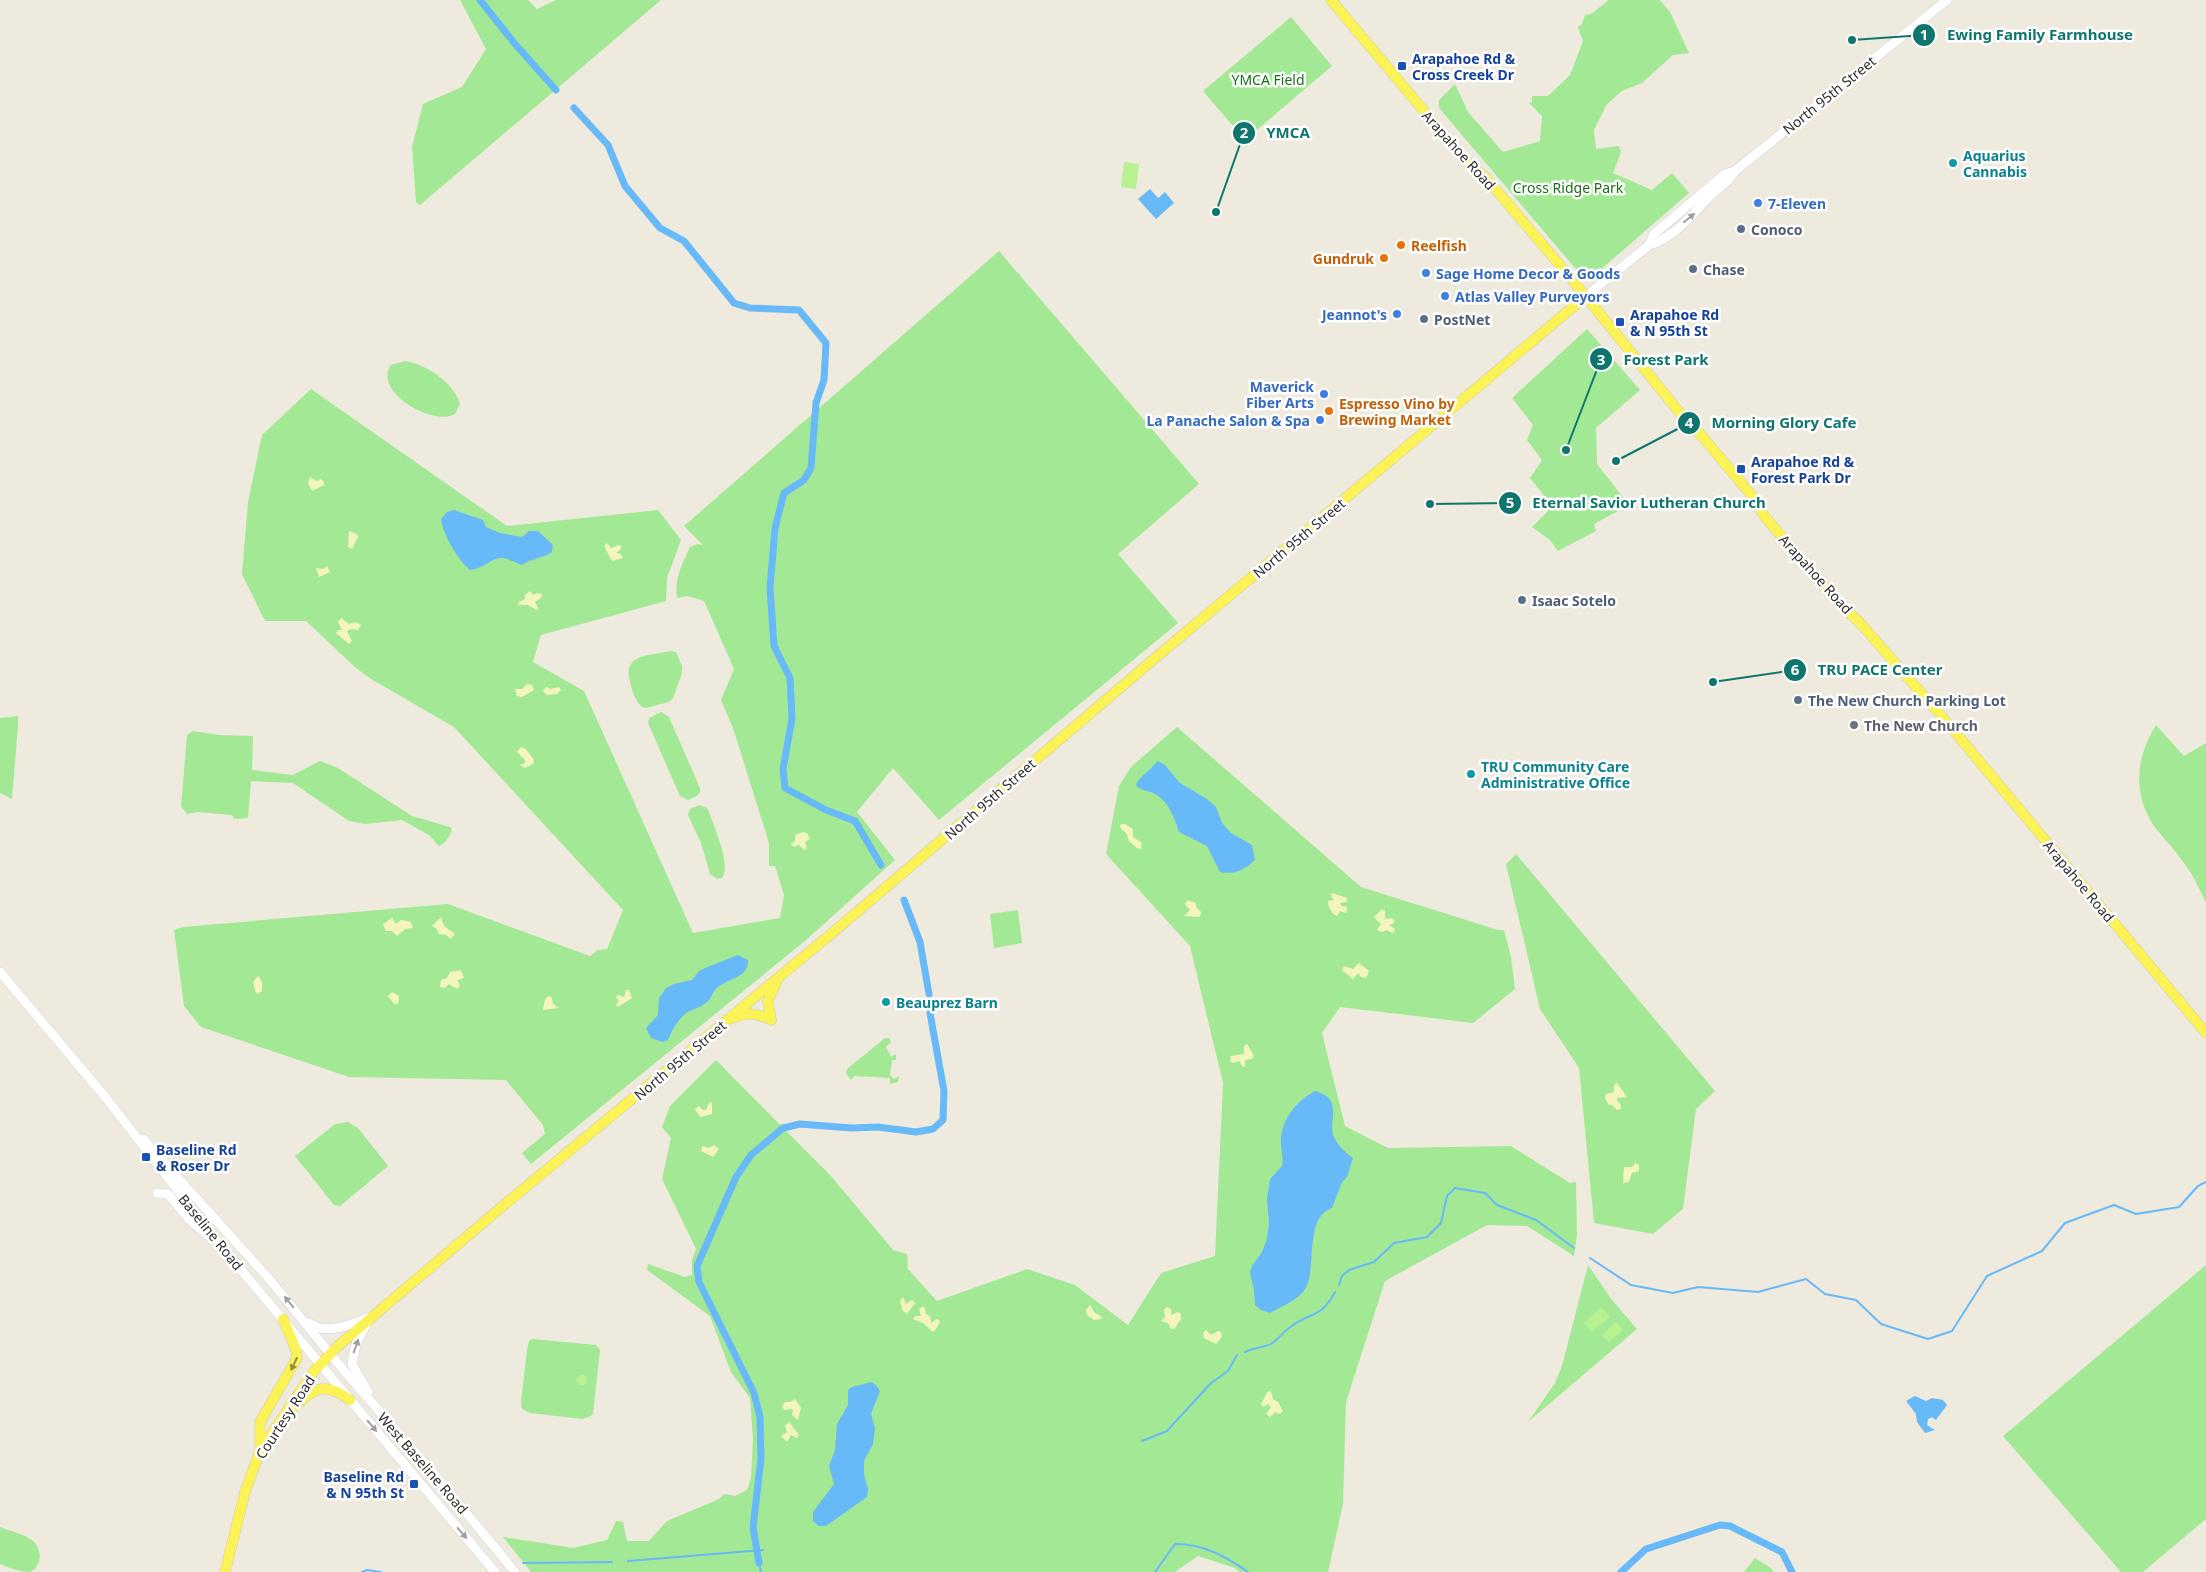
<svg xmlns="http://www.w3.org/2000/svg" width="2206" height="1572" font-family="'Noto Sans',sans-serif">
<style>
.green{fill:#a3e995}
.sand{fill:#f4f5be}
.pitch{fill:#b7f190}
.water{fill:#68b9f8}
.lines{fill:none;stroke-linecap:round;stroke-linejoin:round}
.stream{stroke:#68b9f8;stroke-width:2}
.canal{stroke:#68b9f8;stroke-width:7}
.secondary-casing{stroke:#d2d2e5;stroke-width:10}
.primary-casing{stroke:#ccc;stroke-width:11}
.secondary{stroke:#fff;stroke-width:9}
.primary{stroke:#fbf255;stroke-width:10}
.oneway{fill:#a0a0a0}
.oneway2{fill:#948f40}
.transit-dot{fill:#1a4fb4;stroke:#fff;stroke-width:2}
.culture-dot{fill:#0f9aa8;stroke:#fff;stroke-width:2}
.shop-dot{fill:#3f7fe0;stroke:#fff;stroke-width:2}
.service-dot{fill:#5c6f8a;stroke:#fff;stroke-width:2}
.food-dot{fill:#e8710a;stroke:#fff;stroke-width:2}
.worship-dot{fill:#6b7280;stroke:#fff;stroke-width:2}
.labels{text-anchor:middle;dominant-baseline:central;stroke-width:5;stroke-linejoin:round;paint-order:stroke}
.transit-label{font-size:14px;font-weight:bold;fill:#164399;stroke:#fff;text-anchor:start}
.park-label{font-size:14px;fill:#187015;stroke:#fff}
.street-label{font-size:14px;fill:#2c2c2c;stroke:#fff}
.culture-label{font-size:14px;font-weight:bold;fill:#0d838f;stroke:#fff;text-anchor:start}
.shop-label{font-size:14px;font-weight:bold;fill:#366cbe;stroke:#fff;text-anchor:start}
.service-label{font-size:14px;font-weight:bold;fill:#4e5e75;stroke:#fff;text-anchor:start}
.food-label{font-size:14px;font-weight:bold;fill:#c56008;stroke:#fff;text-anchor:start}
.worship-label{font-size:14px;font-weight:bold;fill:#5b616d;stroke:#fff;text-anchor:start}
.leader{fill:none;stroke:#0f766e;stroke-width:2}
.callout-dot{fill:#0f766e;stroke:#fff;stroke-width:2}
.mark-label{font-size:15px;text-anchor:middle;font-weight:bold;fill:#fff}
.callout-label{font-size:15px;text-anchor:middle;font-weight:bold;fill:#0f766e;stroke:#fff;stroke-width:5;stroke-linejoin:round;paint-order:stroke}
</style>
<rect width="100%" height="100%" fill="#eeeadd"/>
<!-- green -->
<g class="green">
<polygon points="460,0 528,0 537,9 556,0 661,0 420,205 416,202 412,147 423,104 462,87 486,49"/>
<polygon points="1609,0 1660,0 1670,12 1689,53 1673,55 1642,83 1622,91 1607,104 1594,130 1596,149 1619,146 1621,152 1613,173 1652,190 1672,173 1689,193 1599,271 1589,274 1575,268 1439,108 1439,100 1455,84 1468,112 1503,152 1540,141 1542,116 1529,103 1532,102 1532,96 1548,96 1570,75 1583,41 1578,27 1582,24 1585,15 1591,14"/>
<polygon points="1291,17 1332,66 1245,140 1203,91"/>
<path d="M999,251L1199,484L1118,554L1178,623L939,820L893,768L857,812L895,860L806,940L531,1164L522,1153L545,1134L543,1125L506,1080L349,1077L201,1027L184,1006L174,930L183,927L448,904L590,956L598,950L607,949L623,910L454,727L371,679L356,668L306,621H265L242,574L248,502L262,435L311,389L507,526L658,510L681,540L667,578L666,601L541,635L533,662L584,691L693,933L780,918L784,895L775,866H769V843L733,728L721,700L734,669L704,601L687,596L677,598C674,579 682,564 690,547L697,544L703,545L684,526Z"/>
<polygon points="1587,329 1640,390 1596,428 1597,464 1629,505 1594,524 1596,531 1558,551 1550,540 1532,527 1548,511 1547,499 1530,478 1542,460 1527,440 1533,425 1512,398"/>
<path d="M406,361C427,365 454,383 460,404L455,414C434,427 372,392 391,365Z"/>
<path d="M671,651L676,652L682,666V673L673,698L669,702L646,708L642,707C635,701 632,691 630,682C622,653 650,656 671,651Z"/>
<polygon points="661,712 669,717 700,788 700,792 697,796 688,800 680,796 648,723 649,718"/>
<polygon points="18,716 18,726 12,799 0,793 0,718"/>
<path d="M2156,725L2184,756L2206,743V903C2199,887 2192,873 2181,859C2172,846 2161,836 2152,823C2132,790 2137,756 2156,725Z"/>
<polygon points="1177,727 1361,887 1498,930 1504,930 1511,957 1515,989 1473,1023 1340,1007 1322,1033 1345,1126 1388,1148 1511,1146 1570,1183 1576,1182 1577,1235 1574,1256 1527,1226 1487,1225 1385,1281 1346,1402 1343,1504 1328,1572 1240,1572 1235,1568 1198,1556 1175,1572 531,1572 503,1537 573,1548 607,1540 616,1521 623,1522 627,1541 649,1541 667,1521 717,1500 725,1494 735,1496 747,1490 751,1478 753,1440 750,1398 731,1372 710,1316 647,1270 648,1264 685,1277 692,1275 692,1260 696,1249 662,1179 671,1138 662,1127 670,1106 716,1060 831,1176 893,1250 907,1254 908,1266 907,1268 937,1301 1027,1269 1075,1285 1128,1325 1161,1273 1215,1256 1223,1083 1190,946 1106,854 1119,786 1131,767"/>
<path d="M193,731L219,735L253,736L252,770L293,775L320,761L338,768L412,816L450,827L452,829C450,835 446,844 439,846L429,835L402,820L365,824L349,821L293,783L251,781L248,818L234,819L232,815L197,812L187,814L181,806L187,735Z"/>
<path d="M700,805L708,809C713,825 732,864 722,878L717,879L710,874L701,843L688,815L690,809Z"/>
<polygon points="1516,854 1715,1091 1696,1109 1683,1209 1653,1234 1594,1223 1579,1068 1540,1009 1506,864"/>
<polygon points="1018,910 1022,943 994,948 990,914"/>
<polygon points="885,1038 889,1038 891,1042 886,1047 891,1057 896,1054 896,1060 892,1060 890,1075 894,1079 899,1076 898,1082 890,1084 890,1078 855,1076 851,1080 846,1073 847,1069"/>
<polygon points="348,1122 358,1128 388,1166 340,1206 334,1205 295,1156 335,1124"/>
<polygon points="1588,1265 1612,1300 1637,1329 1528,1422 1555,1383 1562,1366"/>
<polygon points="2206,1265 2206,1519 2143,1572 2121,1572 2003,1436"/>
<polygon points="532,1339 596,1345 600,1350 593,1414 589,1417 582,1419 530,1413 522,1409 521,1402 527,1350 529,1341"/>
<path d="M0,1527C10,1531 25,1534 33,1541C42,1549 43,1566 30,1572C21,1572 9,1568 0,1564Z"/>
<polygon points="1755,1558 1772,1569 1773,1572 1744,1572"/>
</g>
<!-- sand -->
<g class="sand">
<polygon points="310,477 316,481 321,479 324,482 324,485 312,491 308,483"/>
<polygon points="349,531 357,534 358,537 352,549 348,547"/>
<polygon points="607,543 611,548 619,545 621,546 621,549 616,553 621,554 623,558 612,561 604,546"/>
<polygon points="327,566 330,572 319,577 316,568 324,569"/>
<polygon points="530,591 533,595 537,593 542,594 542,597 535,602 538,608 537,610 528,605 518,605 519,602 525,599 525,595"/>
<polygon points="341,618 349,624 356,622 361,625 358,630 351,629 347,631 352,641 349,644 336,633 338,630 342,630 338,622"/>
<polygon points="527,684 532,685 534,690 522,697 517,696 515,689 522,689"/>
<polygon points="546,687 551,689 559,687 561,690 557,694 547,695 543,691"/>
<polygon points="521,747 526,749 534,760 533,764 525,768 520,765 525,763 525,760 517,752"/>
<polygon points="1121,824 1125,824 1133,829 1133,837 1142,843 1141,849 1138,849 1128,840 1127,834 1120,827"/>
<polygon points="803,832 807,833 810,839 805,842 807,848 804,850 799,845 794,847 791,844 795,841 795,835"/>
<path d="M1332,893L1347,898V902L1340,903L1341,906L1347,907L1346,913L1340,911L1337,916C1333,915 1327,906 1328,901L1334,900L1331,896Z"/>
<polygon points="1187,900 1196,903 1196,907 1201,912 1200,917 1184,916 1190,910 1185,904"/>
<polygon points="1382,909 1385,911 1385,919 1391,918 1394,920 1394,923 1389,925 1395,929 1393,933 1387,930 1382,932 1377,930 1381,924 1374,917"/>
<polygon points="441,917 444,926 455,934 451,939 446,935 439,934 437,929 432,926"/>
<polygon points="392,918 396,924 401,920 411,922 413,928 405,929 397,936 392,931 386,931 383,924"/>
<polygon points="1359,963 1369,971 1366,978 1361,977 1358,973 1353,979 1342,970 1344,966 1353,969"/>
<polygon points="461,970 464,978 457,980 460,985 457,989 449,984 445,988 440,987 441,980 447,978 450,972"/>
<polygon points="258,976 262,981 262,991 258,994 255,991 253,982"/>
<polygon points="626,990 629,990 632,998 618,1007 616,1005 619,1001 616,997 618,995 624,997"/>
<polygon points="392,992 399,996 398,1004 394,1004 388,996"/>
<polygon points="549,996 552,998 553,1004 559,1008 543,1010 545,999"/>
<polygon points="1247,1044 1254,1056 1252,1059 1245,1060 1245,1067 1242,1066 1239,1061 1233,1063 1230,1061 1231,1056 1244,1054 1244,1046"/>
<polygon points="1617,1083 1627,1097 1617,1098 1617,1101 1621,1105 1621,1109 1617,1110 1612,1105 1609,1105 1605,1098 1606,1094 1614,1092 1614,1085"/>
<polygon points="710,1101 712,1104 712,1114 700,1117 695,1109 699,1106 703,1110 706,1110"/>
<polygon points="714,1145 719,1149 713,1157 701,1151 702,1146 709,1148"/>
<polygon points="1635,1163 1639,1165 1639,1171 1632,1173 1629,1182 1623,1183 1624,1167 1632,1167"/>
<polygon points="903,1297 906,1304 912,1300 915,1303 907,1314 903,1311 900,1301"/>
<polygon points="1090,1305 1094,1312 1102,1317 1101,1319 1094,1320 1087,1315 1086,1310"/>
<polygon points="924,1306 926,1314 930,1316 931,1323 937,1319 940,1321 936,1329 933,1332 923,1323 913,1319 915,1316 921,1316 919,1309"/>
<polygon points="1167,1307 1171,1309 1171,1315 1178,1312 1181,1314 1181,1319 1174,1329 1171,1329 1168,1323 1161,1321 1165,1317 1164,1310"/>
<polygon points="1206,1330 1211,1335 1218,1331 1221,1332 1222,1337 1216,1344 1204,1338 1203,1333"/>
<polygon points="1268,1391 1271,1392 1273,1399 1278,1402 1283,1411 1280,1414 1275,1412 1270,1417 1266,1414 1271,1407 1268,1404 1263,1407 1261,1404"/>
<polygon points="795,1399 801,1408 798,1420 792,1415 793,1409 785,1410 782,1407 785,1402 790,1402"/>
<polygon points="789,1422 799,1435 797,1438 791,1435 787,1442 781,1436 787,1432 785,1426"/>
</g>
<!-- pitch -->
<g class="pitch">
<polygon points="1124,162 1139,164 1136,189 1121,187"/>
<polygon points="1601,1307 1610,1317 1592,1332 1584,1323"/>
<polygon points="1616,1322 1623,1330 1609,1342 1602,1335"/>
<circle cx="582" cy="1380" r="5.5"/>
</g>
<!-- water -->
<g class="water">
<polygon points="1150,189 1158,198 1165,192 1174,203 1156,219 1138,199"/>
<path d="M454,510L483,520L486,527L500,533L522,537L529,531H538L553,545L552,552C544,558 532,558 522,565C516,563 510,559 503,558C495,556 483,569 470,570C458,560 443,535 441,519L447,512Z"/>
<path d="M1157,761L1164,764L1180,783L1207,799L1216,807L1222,823L1231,833L1252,845L1255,860C1244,870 1235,875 1220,872L1207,846L1179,832C1174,817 1169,801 1153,793C1147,790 1141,791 1136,785C1140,775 1151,771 1157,761Z"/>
<path d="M738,955L748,960C749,979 725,978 715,990C712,994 711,999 706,1003C700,1008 691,1009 685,1014C677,1021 672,1030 668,1040L662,1042L651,1038L646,1028L658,1015L659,998L666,988L674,984L692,980L699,971L705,968Z"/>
<path d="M1315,1091C1345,1099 1327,1121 1334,1137C1338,1146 1346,1153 1353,1158L1347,1177L1342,1182L1332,1208C1302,1218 1319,1275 1303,1292C1295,1301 1281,1307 1270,1313L1261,1310L1255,1305L1254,1290L1250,1273L1252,1266L1262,1252L1267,1239L1269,1223L1267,1199L1270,1179L1282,1166C1284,1157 1280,1148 1281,1138C1283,1117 1297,1101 1315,1091Z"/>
<polygon points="871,1382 876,1385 880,1391 871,1414 875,1428 873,1444 864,1461 864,1474 868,1489 867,1497 826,1526 819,1526 813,1521 813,1512 834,1484 829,1466 835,1450 837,1424 848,1405 848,1390 852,1387"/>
<polygon points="1915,1396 1926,1401 1932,1398 1943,1400 1947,1405 1936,1420 1932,1417 1928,1419 1927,1425 1935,1430 1925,1433 1917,1422 1916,1414 1906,1401"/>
</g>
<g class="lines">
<!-- stream -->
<g class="stream">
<polyline points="1590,1258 1631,1285 1673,1293 1698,1287 1758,1292 1806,1279 1825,1294 1856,1300 1881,1324 1928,1339 1952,1331 1987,1276 2042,1251 2065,1223 2114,1205 2136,1214 2179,1207 2198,1186 2206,1182"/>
<polyline points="1339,1285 1342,1276 1349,1270 1374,1262 1394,1243 1427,1237 1441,1223 1447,1196 1455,1188 1485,1193 1497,1205 1536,1220 1574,1248"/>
<path d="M1245,1352C1254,1347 1266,1347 1271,1344C1278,1340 1283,1332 1289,1328C1309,1312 1321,1319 1335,1292"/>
<polyline points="1142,1441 1167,1431 1211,1383 1228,1371 1237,1355"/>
<polyline points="628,1561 763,1550"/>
<polyline points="523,1563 612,1562"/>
<polyline points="759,1563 761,1572"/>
<polyline points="362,1572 367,1570 381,1572"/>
<path d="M1155,1572L1175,1544C1204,1544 1225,1556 1248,1572"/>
</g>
<!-- canal -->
<g class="canal">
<polyline points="480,0 515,44 556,90"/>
<polyline points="574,108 608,145 625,186 660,228 684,241 734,303 750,308 799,310 826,343 824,380 816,403 811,468 804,480 784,493 775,528 770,588 774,646 790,678 792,719 783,769 785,788 826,810 855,821 881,865"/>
<polyline points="904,900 920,942 929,994"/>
<polyline points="759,1563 753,1527 761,1459 760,1417 754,1393 699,1282 697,1266 736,1177 751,1155 783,1128 800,1124 852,1128 878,1127 916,1132 933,1129 943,1120 944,1091 930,1013"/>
<polyline points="1621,1572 1646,1549 1720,1525 1730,1526 1782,1552 1792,1572"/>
</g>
<defs>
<g id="secondary">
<polyline points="1649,245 1654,234 1725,174 1735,171 1947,0"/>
<path d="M1586,296L1649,245C1674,238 1693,214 1710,196C1719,187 1729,182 1735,171"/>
<polyline points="0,972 106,1098 221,1246 495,1572"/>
<polyline points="143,1139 270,1280 341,1367 440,1481 515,1572"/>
<polyline points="157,1193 168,1194 190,1220 212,1240"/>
<path d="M309,1323C328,1336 351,1324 370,1317"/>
<polyline points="367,1323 356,1344 352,1364 368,1392"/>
</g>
<g id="primary">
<polyline points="1331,0 1465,160 1487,179 1574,282 1684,418 1701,435 1753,497 1765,517 1833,597 1860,623 1944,719 2206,1033"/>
<path d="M733,1018C747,1012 758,1013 771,1020"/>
<polyline points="771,1020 768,1001 777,981"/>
<path d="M290,1410C315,1390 321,1379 350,1400"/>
<polyline points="260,1451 260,1422 297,1358 296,1350 283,1319"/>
<polyline points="225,1572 245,1492 260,1451 314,1371 338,1346 498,1210 837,929 1154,659 1586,296"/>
</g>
</defs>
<!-- secondary casing -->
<use href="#secondary" class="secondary-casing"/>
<!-- primary casing -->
<use href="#primary" class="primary-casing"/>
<!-- secondary -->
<use href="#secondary" class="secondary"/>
<!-- primary -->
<use href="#primary" class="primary"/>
</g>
<!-- one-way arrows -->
<defs><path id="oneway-solid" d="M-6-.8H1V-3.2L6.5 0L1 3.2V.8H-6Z" transform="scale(1.25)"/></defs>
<g class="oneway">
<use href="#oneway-solid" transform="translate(1689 218) rotate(-40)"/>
<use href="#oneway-solid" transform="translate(289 1302) rotate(-130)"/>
<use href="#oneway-solid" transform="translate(356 1346) rotate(-71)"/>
<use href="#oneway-solid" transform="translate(372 1426) rotate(50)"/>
<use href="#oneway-solid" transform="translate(462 1533) rotate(49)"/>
</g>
<use class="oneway2" href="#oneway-solid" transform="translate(294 1364) rotate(115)"/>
<!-- markers -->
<g class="transit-dot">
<rect x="1397" y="61" width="10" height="10" rx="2.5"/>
<rect x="1615" y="317" width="10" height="10" rx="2.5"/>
<rect x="1736" y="464" width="10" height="10" rx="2.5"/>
<rect x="141" y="1152" width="10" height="10" rx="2.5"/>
<rect x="409" y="1479" width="10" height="10" rx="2.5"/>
</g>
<g class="culture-dot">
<circle cx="1953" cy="163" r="5"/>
<circle cx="1471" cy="774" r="5"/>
<circle cx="886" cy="1002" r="5"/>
</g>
<g class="shop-dot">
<circle cx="1758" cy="203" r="5"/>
<circle cx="1426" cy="273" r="5"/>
<circle cx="1445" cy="296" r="5"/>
<circle cx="1397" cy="314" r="5"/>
<circle cx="1324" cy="394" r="5"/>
<circle cx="1320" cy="420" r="5"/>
</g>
<g class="service-dot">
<circle cx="1741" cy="229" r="5"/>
<circle cx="1693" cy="269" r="5"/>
<circle cx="1424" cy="319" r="5"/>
<circle cx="1522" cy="600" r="5"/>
<circle cx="1798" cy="700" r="5"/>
</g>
<g class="food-dot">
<circle cx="1401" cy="245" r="5"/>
<circle cx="1384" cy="258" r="5"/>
<circle cx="1329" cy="411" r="5"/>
</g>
<circle class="worship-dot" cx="1854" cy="725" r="5"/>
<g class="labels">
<!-- transit labels -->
<g class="transit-label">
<text x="1412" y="58">Arapahoe Rd &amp;<tspan x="1412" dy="16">Cross Creek Dr</tspan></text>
<text x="1630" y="314">Arapahoe Rd<tspan x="1630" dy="16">&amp; N 95th St</tspan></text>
<text x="1751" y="461">Arapahoe Rd &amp;<tspan x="1751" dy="16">Forest Park Dr</tspan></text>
<text x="156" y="1149">Baseline Rd<tspan x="156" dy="16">&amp; Roser Dr</tspan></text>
<text x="404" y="1476" text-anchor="end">Baseline Rd<tspan x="404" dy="16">&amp; N 95th St</tspan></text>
</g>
<!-- park labels -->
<g class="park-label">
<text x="1268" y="79">YMCA Field</text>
<text x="1568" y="187">Cross Ridge Park</text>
</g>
<!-- street labels -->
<g class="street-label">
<text transform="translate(1829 95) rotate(-39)">North 95th Street</text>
<text transform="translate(1459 150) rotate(48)">Arapahoe Road</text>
<text transform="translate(1299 538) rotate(-40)">North 95th Street</text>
<text transform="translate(1816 574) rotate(48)">Arapahoe Road</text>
<text transform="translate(990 799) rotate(-41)">North 95th Street</text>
<text transform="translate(2079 881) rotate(50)">Arapahoe Road</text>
<text transform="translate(680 1060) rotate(-40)">North 95th Street</text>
<text transform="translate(211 1232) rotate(51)">Baseline Road</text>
<text transform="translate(285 1417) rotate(-57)">Courtesy Road</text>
<text transform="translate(423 1463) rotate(49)">West Baseline Road</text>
</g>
<!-- culture labels -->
<g class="culture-label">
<text x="1963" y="155">Aquarius<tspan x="1963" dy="16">Cannabis</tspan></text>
<text x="1481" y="766">TRU Community Care<tspan x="1481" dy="16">Administrative Office</tspan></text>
<text x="896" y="1002">Beauprez Barn</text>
</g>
<!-- shop labels -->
<g class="shop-label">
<text x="1768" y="203">7-Eleven</text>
<text x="1436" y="273">Sage Home Decor &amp; Goods</text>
<text x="1455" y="296">Atlas Valley Purveyors</text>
<text x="1387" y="314" text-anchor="end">Jeannot's</text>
<text x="1314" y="386" text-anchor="end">Maverick<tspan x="1314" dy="16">Fiber Arts</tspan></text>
<text x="1310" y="420" text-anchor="end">La Panache Salon &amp; Spa</text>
</g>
<!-- service labels -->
<g class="service-label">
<text x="1751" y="229">Conoco</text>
<text x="1703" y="269">Chase</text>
<text x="1434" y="319">PostNet</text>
<text x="1532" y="600">Isaac Sotelo</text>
<text x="1808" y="700">The New Church Parking Lot</text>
</g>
<!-- food labels -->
<g class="food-label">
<text x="1411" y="245">Reelfish</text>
<text x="1374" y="258" text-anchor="end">Gundruk</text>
<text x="1339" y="403">Espresso Vino by<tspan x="1339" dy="16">Brewing Market</tspan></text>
</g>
<!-- worship labels -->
<g class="worship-label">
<text x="1864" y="725">The New Church</text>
</g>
</g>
<!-- callouts -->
<path class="leader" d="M1852 40L1924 35M1216 212L1244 133M1566 450L1601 359M1616 461L1689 423M1430 504L1510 503M1713 682L1795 670"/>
<g class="callout-dot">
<circle cx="1852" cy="40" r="5"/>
<circle cx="1216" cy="212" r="5"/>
<circle cx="1566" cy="450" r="5"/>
<circle cx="1616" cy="461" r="5"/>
<circle cx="1430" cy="504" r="5"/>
<circle cx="1713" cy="682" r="5"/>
<circle cx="1924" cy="35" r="12"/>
<circle cx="1244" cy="133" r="12"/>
<circle cx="1601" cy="359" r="12"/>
<circle cx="1689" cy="423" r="12"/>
<circle cx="1510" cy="503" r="12"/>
<circle cx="1795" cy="670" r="12"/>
</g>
<g class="mark-label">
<text x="1924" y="40">1</text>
<text x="1244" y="138">2</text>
<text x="1601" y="365">3</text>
<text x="1689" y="428">4</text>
<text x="1510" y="508">5</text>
<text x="1795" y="675">6</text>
</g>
<g class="callout-label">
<text x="2040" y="40">Ewing Family Farmhouse</text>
<text x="1288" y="138">YMCA</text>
<text x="1666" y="365">Forest Park</text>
<text x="1784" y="428">Morning Glory Cafe</text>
<text x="1649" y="508">Eternal Savior Lutheran Church</text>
<text x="1880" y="675">TRU PACE Center</text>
</g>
</svg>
